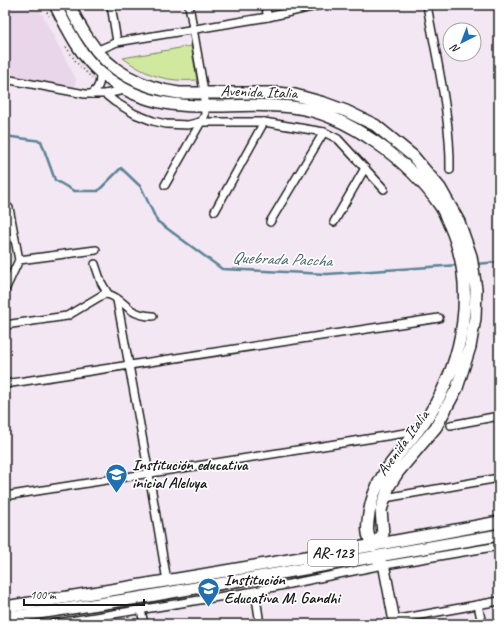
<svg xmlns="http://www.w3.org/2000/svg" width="504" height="629" font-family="Caveat,sans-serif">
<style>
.built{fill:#ead6eb}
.grass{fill:url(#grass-tufts);stroke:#76825d}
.garden{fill:#d1e99e;stroke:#76825d}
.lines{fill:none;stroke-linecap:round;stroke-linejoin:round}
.stream{stroke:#5a8395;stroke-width:2.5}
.street-casing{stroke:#1c1c1c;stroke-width:10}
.secondary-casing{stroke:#1c1c1c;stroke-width:13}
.primary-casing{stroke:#1c1c1c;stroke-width:14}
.path{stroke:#1c1c1c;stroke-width:1.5;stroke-dasharray:1 3;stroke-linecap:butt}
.street{stroke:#fff;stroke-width:7}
.secondary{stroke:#fff;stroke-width:10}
.primary{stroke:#fff;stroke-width:11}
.labels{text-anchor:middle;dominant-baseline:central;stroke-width:3.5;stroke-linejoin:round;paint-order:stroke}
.shield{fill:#fff;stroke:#606060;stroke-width:1}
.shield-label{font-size:15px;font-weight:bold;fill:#1c1c1c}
.street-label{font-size:16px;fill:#1c1c1c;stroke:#fff}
.poi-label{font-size:16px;font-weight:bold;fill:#1c1c1c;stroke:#fff;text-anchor:start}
.water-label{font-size:17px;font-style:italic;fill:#46616c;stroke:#fff}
</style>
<defs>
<pattern id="grass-tufts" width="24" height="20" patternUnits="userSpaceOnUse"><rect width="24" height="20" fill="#d1e99e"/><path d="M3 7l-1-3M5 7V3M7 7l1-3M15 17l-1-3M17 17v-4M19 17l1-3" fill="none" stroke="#b3c788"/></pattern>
</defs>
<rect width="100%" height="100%" fill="#f3e7f3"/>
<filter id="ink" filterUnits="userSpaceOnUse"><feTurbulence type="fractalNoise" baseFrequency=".025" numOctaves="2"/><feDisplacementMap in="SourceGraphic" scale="8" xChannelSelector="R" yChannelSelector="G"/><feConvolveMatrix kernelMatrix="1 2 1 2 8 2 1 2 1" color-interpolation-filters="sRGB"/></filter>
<g filter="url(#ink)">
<!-- built -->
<polygon class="built" points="5,5 37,5 76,79 75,86 72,87 5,74"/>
<!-- grass -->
<path class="grass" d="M59,5H63C72,20 79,37 90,50C115,84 151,98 192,98V102L158,98L116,80L87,53Z"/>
<!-- garden -->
<path class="garden" d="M191,46L197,80C167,82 147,76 123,58Z"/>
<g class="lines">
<!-- stream -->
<g class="stream">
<polyline points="5,136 41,141 55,180 74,191 98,191 121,168 141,187 157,221 222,269 327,274 459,265"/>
<polyline points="476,264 499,262"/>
</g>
<defs>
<g id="street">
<polyline points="111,5 117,42"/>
<polyline points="265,5 268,17"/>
<path d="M427,5C436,57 451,117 450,170"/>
<polyline points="96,51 117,42 268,17 321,5"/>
<polyline points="5,79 85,94 105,94 125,90"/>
<path d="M92,94C100,87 100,82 100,72"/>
<polyline points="105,94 115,102 135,114 153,121 166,124 188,125 200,122 264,122 324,132 338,139 384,189"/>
<polyline points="165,185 205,115 203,86 189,5"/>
<polyline points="5,207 9,208 19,260 5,290"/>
<polyline points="215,211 264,122"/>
<polyline points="270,222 324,132"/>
<polyline points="334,222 365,168"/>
<polyline points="19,260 96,250"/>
<polyline points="95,264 101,282 108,294"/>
<polyline points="117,300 149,474 167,581"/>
<path d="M5,325L67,316L104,294C113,293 124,304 131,310C137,314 145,316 153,316"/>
<polyline points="5,384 439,318"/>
<polyline points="451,425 499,416"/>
<polyline points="5,496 418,431"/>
<polyline points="385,498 499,478"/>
<polyline points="255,591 260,624"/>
<polyline points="478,605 482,624"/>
<polyline points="141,610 144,624"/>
<polyline points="393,620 499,601"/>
<polyline points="52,624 255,591 373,567 499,546"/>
</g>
<polyline id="secondary" points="375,557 384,566 395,624"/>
<g id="primary">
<path d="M55,5C68,29 80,56 102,74C163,123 222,99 292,107C347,113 411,162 441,207C445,213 447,220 450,226C477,288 464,359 429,415C406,451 376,468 369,514C367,527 366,534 373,546L383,534L381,510L389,486L398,472L436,427L457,388L470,347L475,318L476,289L471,256L459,222L440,188L413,156L375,125L346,111L324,103L295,95L278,93H179C143,88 109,72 89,40C81,29 75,17 69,5"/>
<path d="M5,607C170,581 335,553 499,522"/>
<polyline points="5,618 138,598 499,535"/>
</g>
</defs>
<!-- street casing -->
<use href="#street" class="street-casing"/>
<!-- secondary casing -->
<use href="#secondary" class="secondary-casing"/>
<!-- primary casing -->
<use href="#primary" class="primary-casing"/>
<!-- path -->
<g class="path">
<polyline points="43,5 49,16"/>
<polyline points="66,47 77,63 93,79"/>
</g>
<!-- street -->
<use href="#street" class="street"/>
<!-- secondary -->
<use href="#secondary" class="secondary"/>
<!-- primary -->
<use href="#primary" class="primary"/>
</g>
</g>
<!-- icons -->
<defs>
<symbol id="school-pin" viewBox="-11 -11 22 30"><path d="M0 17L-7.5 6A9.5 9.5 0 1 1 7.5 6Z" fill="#1f6fb2" stroke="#fff"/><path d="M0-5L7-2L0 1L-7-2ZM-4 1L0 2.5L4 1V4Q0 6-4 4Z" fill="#fff"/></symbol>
</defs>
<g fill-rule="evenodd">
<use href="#school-pin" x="104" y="462" width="25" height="34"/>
<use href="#school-pin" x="196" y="576" width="25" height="34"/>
</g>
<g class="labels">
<!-- shield labels -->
<rect class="shield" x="308" y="540" width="50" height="26" rx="3"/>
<g class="shield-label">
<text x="333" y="553">AR-123</text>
</g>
<!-- street labels -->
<g class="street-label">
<text transform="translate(259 92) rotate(2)">Avenida Italia</text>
<text transform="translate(403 443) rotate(-54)">Avenida Italia</text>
</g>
<!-- poi labels -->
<g class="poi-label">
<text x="132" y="465">Institución educativa<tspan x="132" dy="18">inicial Aleluya</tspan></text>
<text x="224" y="580">Institución<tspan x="224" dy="18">Educativa M. Gandhi</tspan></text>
</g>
<!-- water labels -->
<g class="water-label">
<text transform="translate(282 259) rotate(2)">Quebrada Paccha</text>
</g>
</g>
<!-- margin -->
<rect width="504" height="629" fill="none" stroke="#fff" stroke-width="20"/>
<rect x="10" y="10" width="484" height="609" fill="none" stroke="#1c1c1c" stroke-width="1.5" filter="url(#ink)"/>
<!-- north arrow -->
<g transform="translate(462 42) rotate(222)"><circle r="19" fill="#ffffff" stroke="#a4a4a4"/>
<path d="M0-3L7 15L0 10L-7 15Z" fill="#1f6fb2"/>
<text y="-6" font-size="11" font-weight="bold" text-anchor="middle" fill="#1c1c1c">N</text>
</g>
<!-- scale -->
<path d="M24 599v6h120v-6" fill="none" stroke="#1c1c1c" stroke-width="2"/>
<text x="30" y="599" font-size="12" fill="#1c1c1c" stroke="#ffffff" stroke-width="3" paint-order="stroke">100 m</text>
</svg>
